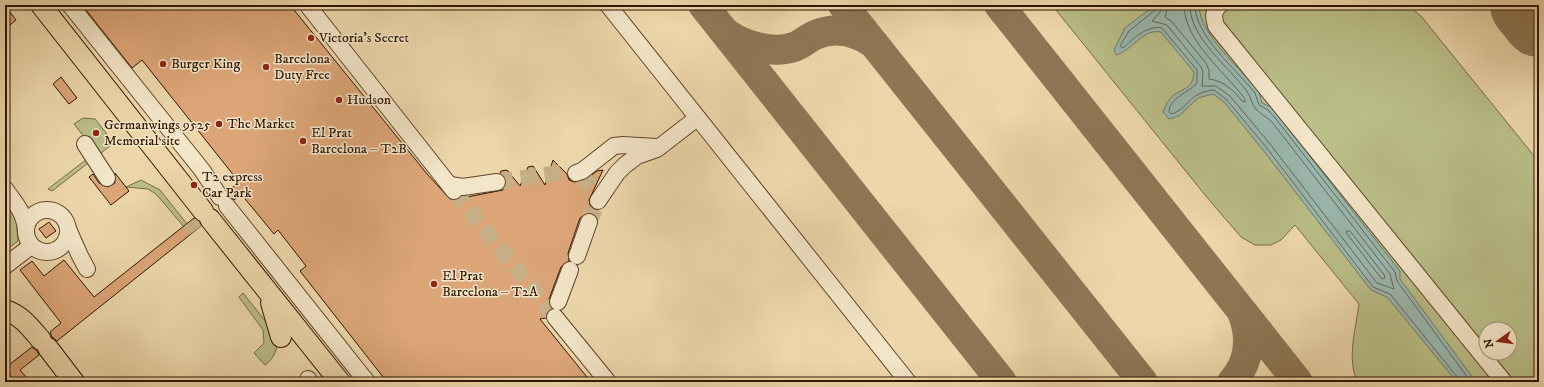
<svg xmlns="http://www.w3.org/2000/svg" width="1544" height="387" font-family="'IM FELL DW Pica',serif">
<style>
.green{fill:#babe87;stroke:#756a44;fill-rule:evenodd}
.water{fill:#9ab8af;stroke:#707769}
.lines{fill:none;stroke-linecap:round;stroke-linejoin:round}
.shore{stroke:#656658;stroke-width:1}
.taxiway{stroke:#8e7655;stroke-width:30}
.runway{stroke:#8e7655;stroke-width:74}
.building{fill:#dba577;stroke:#301500}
.minor-tunnel{stroke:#c7b088;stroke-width:16;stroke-dasharray:16 8;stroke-linecap:butt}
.minor-casing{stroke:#5f462a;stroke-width:18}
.major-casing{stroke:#301500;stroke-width:22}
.minor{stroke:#f3e5c8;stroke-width:16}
.major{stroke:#edd7aa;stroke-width:20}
.poi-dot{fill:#8f2418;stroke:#f3e5c8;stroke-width:1.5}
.labels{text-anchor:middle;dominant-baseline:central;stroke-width:3;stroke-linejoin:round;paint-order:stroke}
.poi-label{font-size:14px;fill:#301500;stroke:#f3e5c8;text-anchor:start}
</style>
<rect width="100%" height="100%" fill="#edd7aa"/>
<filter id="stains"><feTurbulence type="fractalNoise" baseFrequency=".005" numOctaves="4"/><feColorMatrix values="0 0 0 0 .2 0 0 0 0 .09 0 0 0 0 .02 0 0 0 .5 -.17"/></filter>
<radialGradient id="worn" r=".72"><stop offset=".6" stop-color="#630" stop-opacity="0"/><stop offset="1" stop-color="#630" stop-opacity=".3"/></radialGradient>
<!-- green -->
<g class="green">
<path d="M1052,5H1408L1421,16L1539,162V382H1358C1346,361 1356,328 1359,304L1295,225L1281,240L1271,245H1255L1241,237L1205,195ZM1486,329H1510V353H1486Z"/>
<polygon points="83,118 95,119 114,143 52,191 48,189 96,152 74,124"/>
<polygon points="141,180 160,190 187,224 184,227 156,194 148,189 126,187"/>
<polygon points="11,211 16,217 18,241 5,251 5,216"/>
<path d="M243,293L278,337C278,348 274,359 265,365L254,353L264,343L263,330L239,297Z"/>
</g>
<!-- water -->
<path class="water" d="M1155,5H1199C1199,35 1242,69 1259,92L1262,103L1271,107L1279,117L1400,271V279L1476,382H1457L1387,297L1371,290L1263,150L1224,102L1213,94L1198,98L1179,116L1169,119L1163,112C1165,108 1166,103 1169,100C1178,87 1193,93 1194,72L1161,32C1143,28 1132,51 1116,55L1114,50L1125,28Z"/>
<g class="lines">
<!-- shore -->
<g class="shore">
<path d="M1157,5L1155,10L1129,31L1120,46L1123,48C1134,38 1147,25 1162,28L1197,70V83C1188,93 1169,98 1169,112L1171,114C1189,109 1187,93 1214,90L1227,100L1266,147L1373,287L1390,294L1458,378L1459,382"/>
<path d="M1162,5L1160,12L1152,21L1167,25L1201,67L1203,72L1202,86H1216L1230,96L1270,144L1377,283L1394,289L1390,274L1272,122C1267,117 1260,114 1256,109C1251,104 1251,96 1246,90C1228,66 1189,37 1190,5"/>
<path d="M1168,5L1165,17L1172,22L1206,63L1209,70V79C1224,81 1233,90 1242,101L1245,102V99C1225,72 1184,41 1184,5"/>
<path d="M1195,5C1194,35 1237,70 1255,93L1259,105L1268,110L1276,119L1395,272L1397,281L1471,382"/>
<polygon points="1347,231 1350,231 1385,276 1384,279 1381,278 1347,234"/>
</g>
<!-- taxiway -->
<g class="taxiway">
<polyline points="703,5 1002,382"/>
<polyline points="843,5 1143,382"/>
<polyline points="999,5 1298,382"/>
<path d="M726,33C743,46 773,54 794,47C802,44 808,38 815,35C836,26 855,31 873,43"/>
<path d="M1232,382C1250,362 1252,337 1242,312"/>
</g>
<!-- runway -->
<polyline class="runway" points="1527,5 1539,20"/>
</g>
<!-- building -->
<g class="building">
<polygon points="82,5 290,5 428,175 451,200 503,190 506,181 500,173 501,171 507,170 520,186 528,167 533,166 545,185 553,160 567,174 569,180 574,182 585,180 597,171 603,170 589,200 590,205 599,215 598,219 593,213 588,213 580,218 568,253 569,261 561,267 549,299 549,304 551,309 546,313 546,318 540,319 591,382 387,382 300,271 306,266 278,230 274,234 241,194 234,200 229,197 228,191 239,182 142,60 132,68"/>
<polygon points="10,12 16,20 5,29 5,16"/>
<polygon points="61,77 77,98 69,104 53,84"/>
<polygon points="115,173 129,191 111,205 89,177 93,174 99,183 108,187 115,183"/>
<polygon points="194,218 199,222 201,226 57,341 52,337 50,332 61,323 20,270 32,261 44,276 64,260 94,297"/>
<polygon points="49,222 56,231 46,238 39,229"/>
<polygon points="32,347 37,351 39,355 20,370 27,378 22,382 15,382 5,368"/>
</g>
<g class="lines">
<!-- minor-tunnel -->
<g class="minor-tunnel">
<polyline points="580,174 595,189"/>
<polyline points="497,182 565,172"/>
<polyline points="454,191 555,317"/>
<polyline points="190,222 196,230"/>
<polyline points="589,222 595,209"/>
</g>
<defs>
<g id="minor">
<polyline points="70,5 202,170 220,197"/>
<polyline points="608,5 908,382"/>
<path d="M1220,5C1213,11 1213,16 1216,26L1504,382"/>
<polyline points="309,7 454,191"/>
<polyline points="85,144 107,178"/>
<polyline points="576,173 582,171 614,146 623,145 656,147"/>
<polyline points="450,185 463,187 497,182"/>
<path d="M5,189C15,203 26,214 26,233"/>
<polyline points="598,201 617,173 625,165 637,156 657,149 697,118"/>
<polyline points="227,206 367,382"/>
<circle cx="47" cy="231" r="21"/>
<polyline points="68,229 80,256 87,269"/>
<polyline points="577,256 589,222"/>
<polyline points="5,266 31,246"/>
<polyline points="558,302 570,270"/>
<polyline points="555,317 608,382"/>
<polyline points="307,382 308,379 310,382"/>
</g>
<g id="major">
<polyline points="41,5 203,211"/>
<polyline points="210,219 340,382"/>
<polyline points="271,303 281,337"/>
<path d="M5,310C21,315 30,327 41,340"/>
<polyline points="48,348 74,382"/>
</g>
</defs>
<!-- minor casing -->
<use href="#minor" class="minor-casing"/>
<!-- major casing -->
<use href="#major" class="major-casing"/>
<!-- minor -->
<use href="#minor" class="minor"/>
<!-- major -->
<use href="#major" class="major"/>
</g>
<!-- markers -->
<g class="poi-dot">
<circle cx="311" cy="38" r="4"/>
<circle cx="163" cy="64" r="4"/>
<circle cx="266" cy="67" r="4"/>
<circle cx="339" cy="100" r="4"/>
<circle cx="219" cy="124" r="4"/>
<circle cx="96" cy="133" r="4"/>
<circle cx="303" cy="141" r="4"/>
<circle cx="194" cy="185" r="4"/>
<circle cx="434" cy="284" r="4"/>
</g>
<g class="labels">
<!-- poi labels -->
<g class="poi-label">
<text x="319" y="38">Victoria's Secret</text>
<text x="274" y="59">Barcelona<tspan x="274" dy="16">Duty Free</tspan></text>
<text x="171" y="64">Burger King</text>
<text x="347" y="100">Hudson</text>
<text x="227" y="124">The Market</text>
<text x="104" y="125">Germanwings 9525<tspan x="104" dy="16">Memorial site</tspan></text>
<text x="311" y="133">El Prat<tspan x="311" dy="16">Barcelona – T2B</tspan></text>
<text x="202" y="177">T2 express<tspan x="202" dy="16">Car Park</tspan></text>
<text x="442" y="276">El Prat<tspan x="442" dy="16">Barcelona – T2A</tspan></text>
</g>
</g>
<!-- margin -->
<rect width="1544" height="387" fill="none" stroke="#edd7aa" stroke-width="20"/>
<rect x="6" y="6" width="1532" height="375" fill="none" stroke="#301500" stroke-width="2"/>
<rect x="10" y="10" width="1524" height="367" fill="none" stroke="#301500"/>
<!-- north arrow -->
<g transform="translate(1498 341) rotate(256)"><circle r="19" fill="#f3e5c8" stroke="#a59278"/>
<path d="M0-3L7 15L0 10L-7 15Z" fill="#8f2418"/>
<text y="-6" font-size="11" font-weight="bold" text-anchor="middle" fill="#301500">N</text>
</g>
<rect width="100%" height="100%" filter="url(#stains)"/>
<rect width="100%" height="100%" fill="url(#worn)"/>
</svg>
